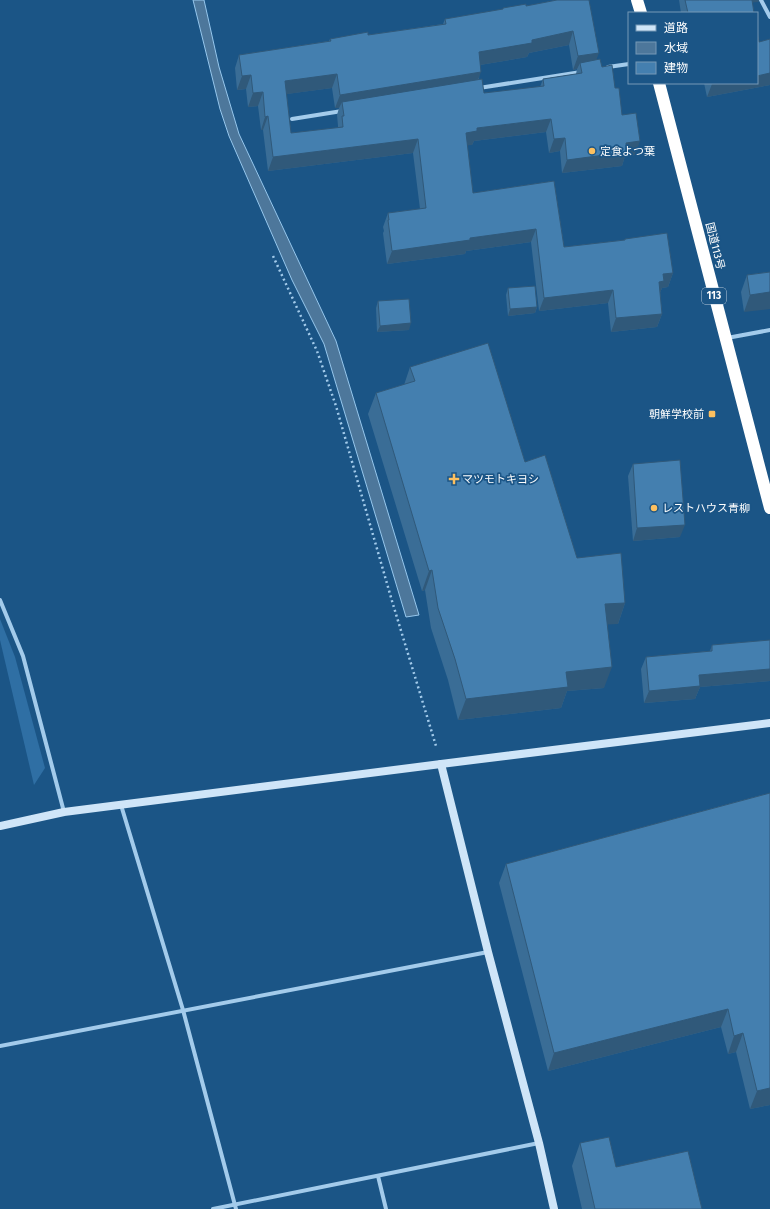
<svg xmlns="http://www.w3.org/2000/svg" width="770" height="1209" font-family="'Fira Sans','Noto Sans JP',sans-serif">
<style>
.green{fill:#2f6fa4}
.water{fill:#4d779b;stroke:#96c7ed}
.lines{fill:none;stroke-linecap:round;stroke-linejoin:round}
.path{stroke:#a3cbeb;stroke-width:2.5;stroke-dasharray:2 3;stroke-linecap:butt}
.street{stroke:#a3cbeb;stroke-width:4}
.secondary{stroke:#cfe5f8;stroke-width:8}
.highway{stroke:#fff;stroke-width:12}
.wall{fill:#3a6d96;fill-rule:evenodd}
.shaded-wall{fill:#30597a}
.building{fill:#447faf;stroke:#30597a}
.poi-dot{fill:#fcc060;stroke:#1b5586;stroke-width:1.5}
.labels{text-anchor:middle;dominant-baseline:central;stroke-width:3.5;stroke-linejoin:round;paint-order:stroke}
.shield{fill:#1b5586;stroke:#bbccdb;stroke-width:1}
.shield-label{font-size:10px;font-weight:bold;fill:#fff}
.poi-label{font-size:11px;fill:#fff;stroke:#1b5586;text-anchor:start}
.street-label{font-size:11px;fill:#fff;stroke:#1b5586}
</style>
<rect width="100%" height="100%" fill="#1b5586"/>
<!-- green -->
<polygon class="green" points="0,619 15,657 45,768 34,785 0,640"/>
<!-- water -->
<polygon class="water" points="193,0 204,0 219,67 239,134 336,341 419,615 406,617 324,344 292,280 229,136 220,109"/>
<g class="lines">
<!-- path -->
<polyline class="path" points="273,256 317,351 336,406 392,601 436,746"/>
<!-- street -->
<g class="street">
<polyline points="761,0 770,17"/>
<polyline points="608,67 629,64"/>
<polyline points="479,88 581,72"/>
<polyline points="292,119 342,111"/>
<polyline points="727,338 770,330"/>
<polyline points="0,600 23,656 64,812"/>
<polyline points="121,805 183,1010 236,1209"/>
<polyline points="0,1046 488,952"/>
<polyline points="378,1176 386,1209"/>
<polyline points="213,1209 539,1143"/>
</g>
<!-- secondary -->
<g class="secondary">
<polyline points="441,764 488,952 539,1143 554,1209"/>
<polyline points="0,826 64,812 441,764 770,723"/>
</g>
<!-- highway -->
<g class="highway">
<polyline points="637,0 641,13"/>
<polyline points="659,83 770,508"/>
</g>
</g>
<!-- wall -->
<g class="wall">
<path d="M557,0L596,60L602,67L615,88L622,115L635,155L625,156L622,166L562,173L560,151L549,153L546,132L474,141L472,145H467L473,193L554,181L564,247L624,240L625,239L673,273L668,287L662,288L660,293L662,314L657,327L611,332L608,303L539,311L531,242L466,251L465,254L387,264L383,233L384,231L383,227L388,213L420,209L413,153L268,171L263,130H261L258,106L248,107L246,89L237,90L235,68L239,55L329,41L330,39L368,35L443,24L445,19L503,10V8L526,6ZM569,45L573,70L577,69L576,74L543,79L540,87L484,93L479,79L480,65L527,57L529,53ZM332,88L335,108H339L337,115L338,126V128L291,133L286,94Z"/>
<polygon points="679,0 759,0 758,2 752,2 754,13 681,13"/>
<polygon points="770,39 770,85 707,97 704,83 757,83 759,42"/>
<polygon points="770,272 744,312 741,292 747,275"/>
<polygon points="508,288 537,307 535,313 508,316 506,295"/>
<polygon points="378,301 409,330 377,332 376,308"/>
<polygon points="410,367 525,462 577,558 625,603 618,624 607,624 604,688 567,691 561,708 458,720 448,680 431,628 425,590 422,591 368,414 376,393 404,385"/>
<polygon points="633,464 680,537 633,541 628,476"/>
<polygon points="770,640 770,681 700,687 695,699 644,703 641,669 646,657 710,651 712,645"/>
<polygon points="770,793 770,1105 750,1109 736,1052 728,1054 721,1027 548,1071 499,883 506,864"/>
<polygon points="580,1143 616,1167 702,1209 582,1209 572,1166"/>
</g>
<!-- shaded-wall -->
<g class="shaded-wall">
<polygon points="747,0 759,0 758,2 746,3"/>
<polygon points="573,31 569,45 529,53 527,57 474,66 479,52 532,40"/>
<polygon points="599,53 594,66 580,63 577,69 573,70 578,56"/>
<polygon points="481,72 476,85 342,102 339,108 335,108 340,95"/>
<polygon points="770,73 770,85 707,97 712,84 719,83 757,83 757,76"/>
<polygon points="337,74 332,88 280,95 285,81"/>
<polygon points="251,75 246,89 237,90 242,76"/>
<polygon points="263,92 258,106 248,107 253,93"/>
<polygon points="268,116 263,130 261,130 265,117"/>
<polygon points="551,119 546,132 474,141 472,145 461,146 466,133 477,128"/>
<polygon points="565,138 560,151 549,153 554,139"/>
<polygon points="418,139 413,153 268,171 273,157"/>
<polygon points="640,141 635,155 625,156 622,166 562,173 567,160 626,143"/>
<polygon points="536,229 531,242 466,251 465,254 387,264 392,251 470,238"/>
<polygon points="673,273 668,287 662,288 659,295 659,282 663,274"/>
<polygon points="613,290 608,303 539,311 544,298"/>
<polygon points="770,292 770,309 744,312 750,295"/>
<polygon points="537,307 535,313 508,316 510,309"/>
<polygon points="662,314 657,327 611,332 616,318"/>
<polygon points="411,323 409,330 377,332 380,326"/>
<polygon points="685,525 680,537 633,541 637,528"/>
<polygon points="432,570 425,590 422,591 429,571"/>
<polygon points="625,603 618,624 597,625 605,604"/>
<polygon points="612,667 604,688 567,691 561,708 458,720 466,699 566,672"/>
<polygon points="770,669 770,681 700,687 695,699 644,703 649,691 699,675"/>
<polygon points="728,1009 721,1027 548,1071 554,1053"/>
<polygon points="743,1033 736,1052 728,1054 734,1036"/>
<polygon points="770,1088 770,1105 750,1109 757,1091"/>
</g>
<!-- building -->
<g class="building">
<polygon points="557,0 589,0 599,53 578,56 573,31 532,40 532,43 479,52 481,72 340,95 337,74 285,81 291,133 343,127 342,116 344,116 342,102 482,79 484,93 544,86 543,79 582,73 580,63 600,59 602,67 612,65 615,88 619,88 622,115 636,113 640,141 626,143 627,152 567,160 565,138 554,139 551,119 477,128 477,131 466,133 473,193 554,181 564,247 625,240 625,239 667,233 673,273 663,274 664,281 659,282 662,314 616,318 613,290 544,298 536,229 470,238 470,240 392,251 388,220 389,220 388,213 426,208 418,139 273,157 268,116 265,117 263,92 253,93 251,75 242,76 239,55 331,41 330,39 368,32 368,35 446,24 445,19 503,9 503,8 526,4 526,6"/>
<polygon points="685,0 752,0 754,13 688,13"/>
<polygon points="757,31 759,42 770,39 770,73 757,76"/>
<polygon points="711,83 719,83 712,84"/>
<polygon points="770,272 770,292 750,295 747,275"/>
<polygon points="535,286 537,307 510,309 508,288"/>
<polygon points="409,299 411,323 380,326 378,301"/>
<polygon points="488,343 525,462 545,455 577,558 621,553 625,603 605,604 612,667 566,672 568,687 466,699 455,659 438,608 432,570 429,571 376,393 415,381 410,367"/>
<polygon points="680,460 685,525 637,528 633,464"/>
<polygon points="770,640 770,669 699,675 700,686 649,691 646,657 712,651 712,645"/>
<polygon points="770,793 770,1088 757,1091 743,1033 734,1036 728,1009 554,1053 506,864"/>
<polygon points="609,1137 616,1167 688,1151 702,1209 595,1209 580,1143"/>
</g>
<!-- markers -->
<g class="poi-dot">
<circle cx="592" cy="151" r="4"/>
<rect x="708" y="410" width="8" height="8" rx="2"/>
<path d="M452 473h4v4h4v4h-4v4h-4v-4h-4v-4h4z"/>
<circle cx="654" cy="508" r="4"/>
</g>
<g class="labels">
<!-- shield labels -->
<rect class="shield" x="702" y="288" width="24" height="16" rx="3"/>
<g class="shield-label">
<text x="714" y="296">113</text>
</g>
<!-- poi labels -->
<g class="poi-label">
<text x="600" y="151">定食よつ葉</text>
<text x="704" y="414" text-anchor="end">朝鮮学校前</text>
<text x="462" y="479">マツモトキヨシ</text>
<text x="662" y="508">レストハウス青柳</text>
</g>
<!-- street labels -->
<g class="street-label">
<text transform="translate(715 246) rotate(76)">国道113号</text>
</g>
</g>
<!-- legend -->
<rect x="628" y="12" width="130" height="72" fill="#1b5586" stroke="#7699b6"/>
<rect x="636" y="25" width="20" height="6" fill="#cfe5f8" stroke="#7699b6"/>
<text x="664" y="32" font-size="12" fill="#ffffff">道路</text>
<rect x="636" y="42" width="20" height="12" fill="#4d779b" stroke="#7699b6"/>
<text x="664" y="52" font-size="12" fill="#ffffff">水域</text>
<rect x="636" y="62" width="20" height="12" fill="#447faf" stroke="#7699b6"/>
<text x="664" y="72" font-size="12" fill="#ffffff">建物</text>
</svg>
